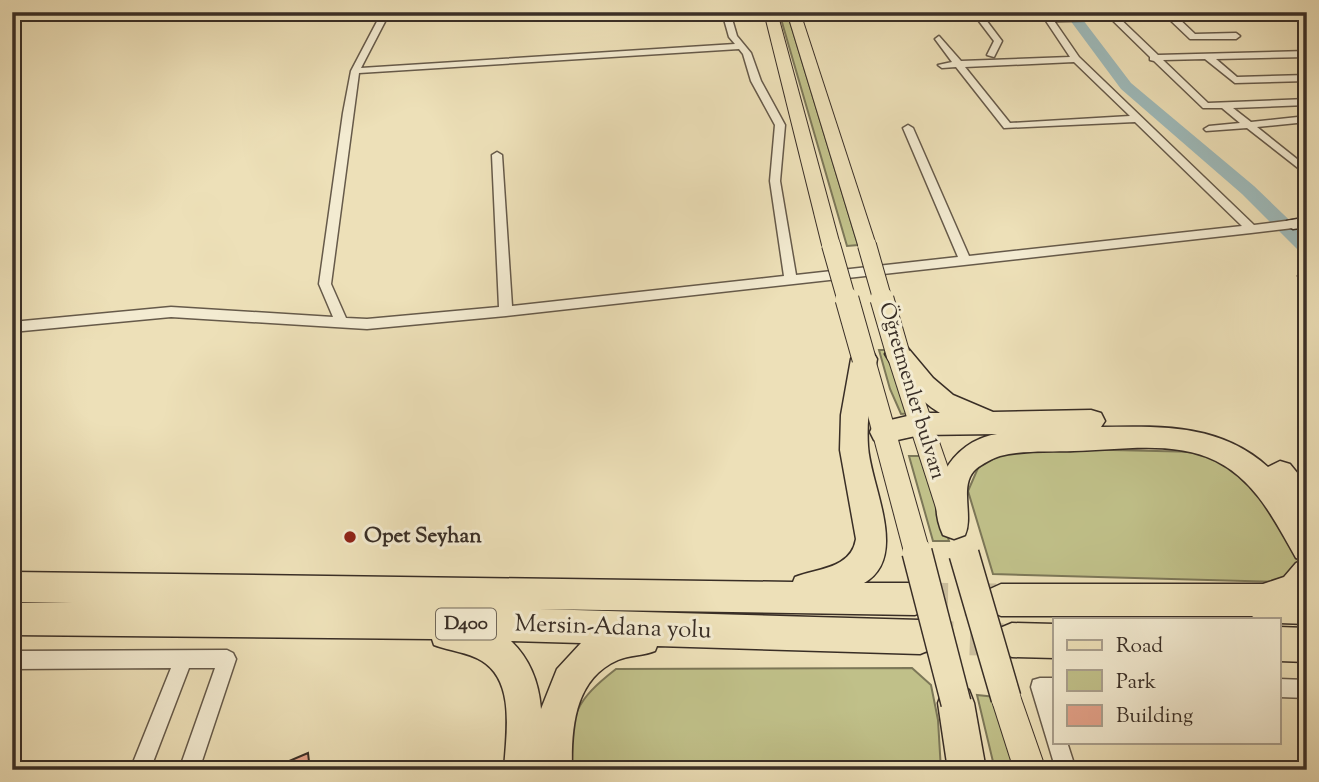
<svg xmlns="http://www.w3.org/2000/svg" width="1319" height="782" font-family="'Sorts Mill Goudy',serif">
<style>
.green{fill:#c0c089;stroke:#7c7758;stroke-width:2}
.lines{fill:none;stroke-linecap:round;stroke-linejoin:round}
.river{fill:#9ebaba;fill-rule:evenodd}
.building{fill:#e5a28a;stroke:#392e26;stroke-width:2}
.highway-tunnel{stroke:#c9bc9b;stroke-width:33;stroke-dasharray:33 17;stroke-linecap:butt}
.street-casing{stroke:#665a4a;stroke-width:3}
.secondary-casing{stroke:#392e26;stroke-width:3}
.primary-casing{stroke:#392e26;stroke-width:2}
.highway-casing{stroke:#392e26;stroke-width:3}
.street{fill:#f3ebd1;fill-rule:evenodd}
.secondary{fill:#f3ebd1;fill-rule:evenodd}
.primary{fill:#ede0b8;fill-rule:evenodd}
.highway{fill:#ede0b8;fill-rule:evenodd}
.primary-bridge-far2-casing{stroke:#392e26;stroke-width:20;stroke-linecap:butt}
.primary-bridge-far1-casing{stroke:#392e26;stroke-width:25;stroke-linecap:butt}
.primary-bridge-casing{stroke:#392e26;stroke-width:32;stroke-linecap:butt}
.primary-bridge-far2{stroke:#ede0b8;stroke-width:18}
.primary-bridge-far1{stroke:#ede0b8;stroke-width:23}
.primary-bridge{stroke:#ede0b8;stroke-width:29}
.poi-dot{fill:#8f2418;stroke:#f3ebd1;stroke-width:2.5}
.labels{text-anchor:middle;dominant-baseline:central;stroke-width:6;stroke-linejoin:round;paint-order:stroke}
.shield{fill:#f3ebd1;stroke:#716759;stroke-width:2}
.shield-label{font-size:19px;font-weight:bold;fill:#392e26}
.street-label{font-size:21px;fill:#392e26;stroke:#f3ebd1}
.poi-label{font-size:21px;font-weight:bold;fill:#392e26;stroke:#f3ebd1;text-anchor:start}
.near-street-label{font-size:24px;fill:#392e26;stroke:#f3ebd1}
</style>
<rect width="100%" height="100%" fill="#ede0b8"/>
<filter id="stains"><feTurbulence type="fractalNoise" baseFrequency=".00286" numOctaves="4"/><feColorMatrix values="0 0 0 0 .2 0 0 0 0 .09 0 0 0 0 .02 0 0 0 .5 -.17"/></filter>
<radialGradient id="worn" r=".72"><stop offset=".6" stop-color="#630" stop-opacity="0"/><stop offset="1" stop-color="#630" stop-opacity=".3"/></radialGradient>
<!-- green -->
<g class="green">
<polygon points="779,12 787,12 858,245 847,246"/>
<polygon points="879,350 891,350 912,413 901,414 890,389"/>
<polygon points="1069,449 1200,452 1231,467 1285,523 1300,561 1283,582 993,574 968,491 978,468 1004,453"/>
<polygon points="909,456 925,456 949,541 933,541"/>
<path d="M912,668L931,685L938,720L941,770H567C573,715 571,704 616,669Z"/>
<polygon points="977,695 996,697 1017,770 995,770"/>
</g>
<g class="lines">
<!-- river -->
<polygon class="river" points="1064,12 1077,12 1131,83 1254,186 1307,237 1307,254 1300,252 1242,194 1121,89"/>
</g>
<!-- building -->
<polygon class="building" points="308,753 310,770 268,770"/>
<g class="lines">
<!-- highway-tunnel -->
<g class="highway-tunnel">
<polyline points="915,599 996,600"/>
<polyline points="920,637 1009,640"/>
</g>
<defs>
<g id="street">
<path d="M382,12H390L361,68L735,44L729,37L722,12H730L737,36L751,53L761,81L785,125L780,181L796,275L958,257L903,128L908,125L913,128L969,256L1242,226L1135,122L1004,128L956,67L942,68L938,65L952,62L935,39L939,36L961,61L1070,57L1040,12H1048L1079,57L1254,225L1293,220L1299,224L1293,228L1251,233L506,316L367,329L171,317L12,332V322L171,307L333,317L319,284L343,113L351,71ZM739,49L743,54L751,81L775,125L770,181L784,276L512,306L502,155L497,152L492,155L499,307L367,319L346,318L331,284L359,73ZM1074,62L1130,116L1010,123L965,67Z"/>
<polygon points="972,12 980,12 1002,41 994,57 987,55 994,41"/>
<polygon points="1104,12 1113,12 1158,55 1307,51 1307,57 1216,59 1237,77 1307,75 1307,81 1235,83 1205,59 1163,60 1208,103 1307,99 1307,105 1233,108 1251,122 1307,116 1307,122 1257,127 1307,167 1307,175 1247,128 1206,131 1204,129 1209,126 1240,123 1222,108 1203,108 1154,61 1150,60 1150,57"/>
<polygon points="1169,15 1175,15 1195,34 1236,33 1240,36 1236,39 1190,39 1169,19"/>
<polygon points="1304,272 1307,273 1307,283 1298,276"/>
<polygon points="227,650 233,653 236,659 199,770 179,770 215,668 189,668 150,770 130,770 171,668 12,669 12,651"/>
<polygon points="1040,678 1055,678 1055,696 1052,696 1055,704 1055,742 1067,742 1076,770 1056,770 1031,687 1033,680"/>
<polygon points="1279,679 1307,680 1307,698 1279,697"/>
</g>
<g id="secondary">
<polygon points="970,12 1057,15 1307,12 1307,17 1057,21 975,15"/>
<polygon points="1307,217 1307,227 1293,229 1285,224 1287,221"/>
</g>
<g id="primary">
<polygon points="764,12 777,12 840,245 838,249 824,249 822,245"/>
<polygon points="787,12 800,12 876,245 874,249 860,249 858,245"/>
<polygon points="899,350 907,352 910,358 963,511 959,519 950,522 941,519 937,511 888,358 891,352"/>
<polygon points="864,351 872,353 875,359 930,552 927,561 917,564 907,561 904,552 853,359 856,353"/>
<polygon points="1006,683 1017,687 1046,770 1014,770 991,698 995,687"/>
</g>
<g id="highway">
<path d="M898,345L907,347L933,378L953,395L993,412L1091,410L1101,413L1105,421L1101,427C1162,426 1221,424 1268,467L1280,461L1290,464L1307,485V624L1279,623V619H1256L1252,616H1001L990,611L985,600L990,589L1001,584H1263L1284,577L1296,563L1302,560L1296,558C1275,521 1256,481 1216,461C1175,440 1119,450 1074,451C1050,452 1024,450 1000,456C993,458 982,464 976,469C958,485 974,515 965,535L954,539L943,535C923,492 950,441 997,434L920,435L884,443L874,440L870,432L874,424L920,413H940C917,399 898,377 885,354L889,347Z"/>
<path d="M864,350L873,352L877,359C872,388 866,417 868,446C870,485 910,557 864,583H915L926,588L931,599L926,610L915,615L539,609L920,620L932,625L937,637L932,649L920,654L657,646L655,651C643,656 629,655 618,660C574,679 571,729 572,770H504C506,735 516,682 482,661C468,652 449,651 434,645L432,639L12,635V603H72L12,602V572L793,582L795,577C818,568 851,569 856,539L840,450L841,415L851,359L855,352ZM511,641L581,643L557,669L541,709C539,683 530,659 511,641Z"/>
<polygon points="1012,623 1055,624 1055,658 1012,657 1000,652 995,640 1000,628"/>
<polygon points="1279,627 1307,628 1307,662 1279,661"/>
<polygon points="956,685 969,690 974,703 986,770 948,770 938,703 943,690"/>
</g>
</defs>
<!-- street casing -->
<use href="#street" class="street-casing"/>
<!-- secondary casing -->
<use href="#secondary" class="secondary-casing"/>
<!-- primary casing -->
<use href="#primary" class="primary-casing"/>
<!-- highway casing -->
<use href="#highway" class="highway-casing"/>
<!-- street -->
<use href="#street" class="street"/>
<!-- secondary -->
<use href="#secondary" class="secondary"/>
<!-- primary -->
<use href="#primary" class="primary"/>
<!-- highway -->
<use href="#highway" class="highway"/>
<defs>
<g id="primary-bridge-far2">
<polyline points="831,245 847,301"/>
<polyline points="867,245 883,301"/>
</g>
<g id="primary-bridge-far1">
<polyline points="847,299 864,359"/>
<polyline points="882,299 898,354"/>
</g>
<g id="primary-bridge">
<polyline points="917,552 956,703"/>
<polyline points="964,554 1006,698"/>
</g>
</defs>
<!-- primary-bridge-far2 casing -->
<use href="#primary-bridge-far2" class="primary-bridge-far2-casing"/>
<!-- primary-bridge-far1 casing -->
<use href="#primary-bridge-far1" class="primary-bridge-far1-casing"/>
<!-- primary-bridge casing -->
<use href="#primary-bridge" class="primary-bridge-casing"/>
<!-- primary-bridge-far2 -->
<use href="#primary-bridge-far2" class="primary-bridge-far2"/>
<!-- primary-bridge-far1 -->
<use href="#primary-bridge-far1" class="primary-bridge-far1"/>
<!-- primary-bridge -->
<use href="#primary-bridge" class="primary-bridge"/>
</g>
<!-- markers -->
<circle class="poi-dot" cx="350" cy="537" r="7"/>
<g class="labels">
<!-- shield labels -->
<rect class="shield" x="436" y="608.5" width="60" height="31" rx="5"/>
<g class="shield-label">
<text x="466" y="624">D400</text>
</g>
<!-- street labels -->
<g class="street-label">
<text transform="translate(911 391) rotate(73)">Öğretmenler bulvarı</text>
</g>
<!-- poi labels -->
<g class="poi-label">
<text x="364" y="537">Opet Seyhan</text>
</g>
<!-- near-street labels -->
<g class="near-street-label">
<text transform="translate(613 628) rotate(2)">Mersin-Adana yolu</text>
</g>
</g>
<!-- margin -->
<rect width="1319" height="782" fill="none" stroke="#ede0b8" stroke-width="42"/>
<rect x="14" y="14" width="1291" height="754" fill="none" stroke="#392e26" stroke-width="3.5"/>
<rect x="21" y="21" width="1277" height="740" fill="none" stroke="#392e26" stroke-width="2"/>
<!-- legend -->
<rect x="1053" y="618" width="228" height="126" fill="#f3ebd1" stroke="#a99f8d" stroke-width="2"/>
<rect x="1067" y="640" width="35" height="10" fill="#ede0b8" stroke="#a99f8d" stroke-width="2"/>
<text x="1116" y="652" font-size="21" fill="#392e26">Road</text>
<rect x="1067" y="670" width="35" height="21" fill="#c0c089" stroke="#a99f8d" stroke-width="2"/>
<text x="1116" y="688" font-size="21" fill="#392e26">Park</text>
<rect x="1067" y="705" width="35" height="21" fill="#e5a28a" stroke="#a99f8d" stroke-width="2"/>
<text x="1116" y="722" font-size="21" fill="#392e26">Building</text>
<rect width="100%" height="100%" filter="url(#stains)"/>
<rect width="100%" height="100%" fill="url(#worn)"/>
</svg>
